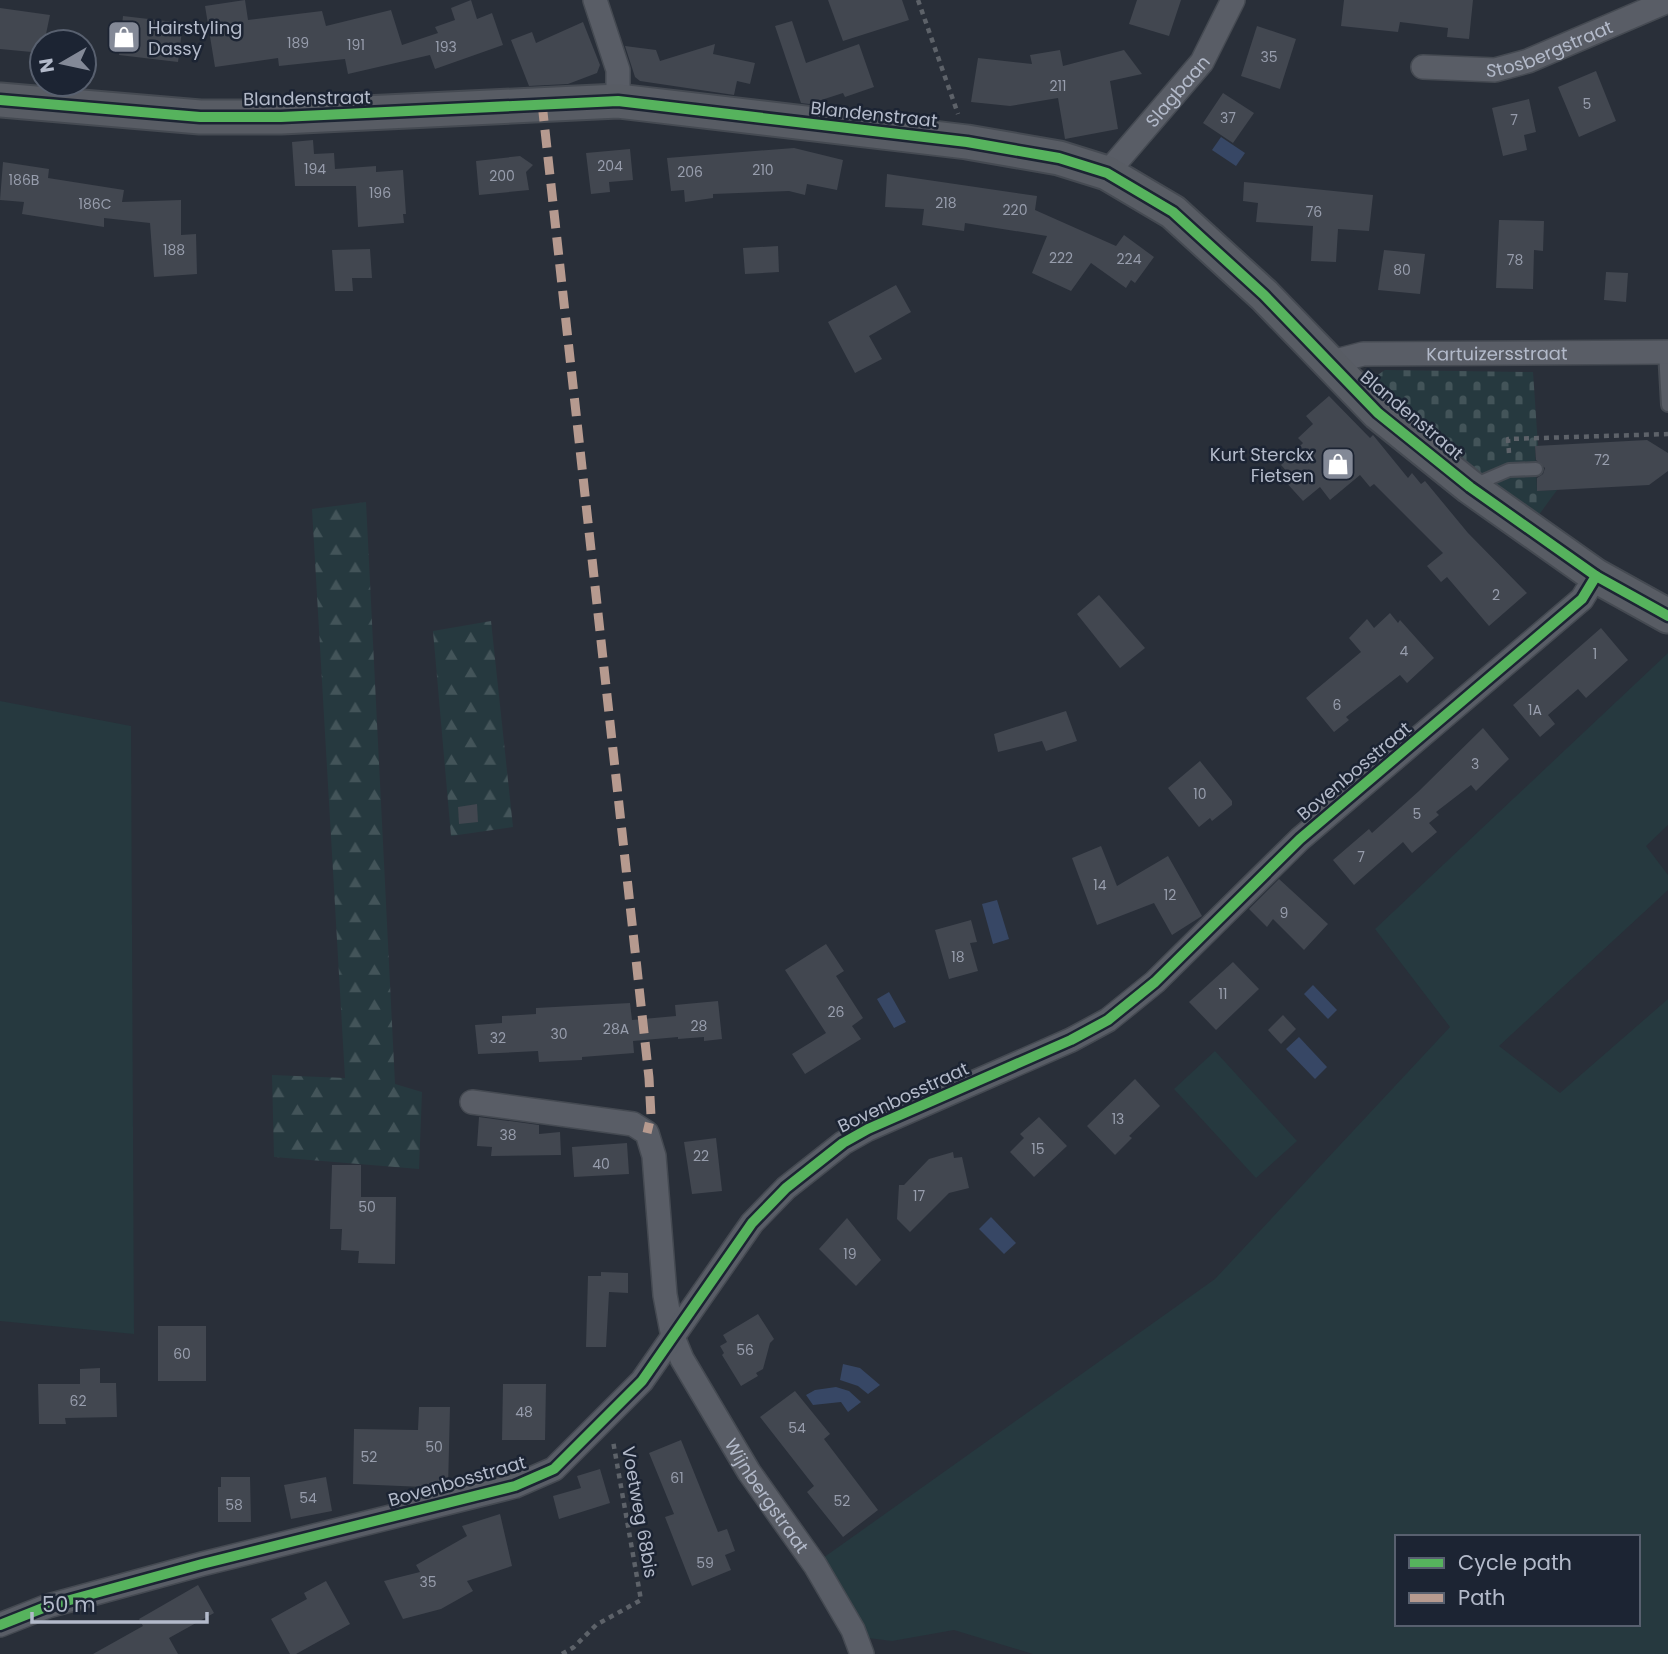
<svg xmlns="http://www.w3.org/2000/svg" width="1668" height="1654" font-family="Poppins,sans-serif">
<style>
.green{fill:#26393f;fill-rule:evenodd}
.forest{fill:url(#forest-firs)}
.cemetery{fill:url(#cemetery-stones)}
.water{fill:#374765}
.building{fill:#424750}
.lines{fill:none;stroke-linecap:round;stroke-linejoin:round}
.lane-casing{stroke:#454a52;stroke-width:16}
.street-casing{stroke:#454a52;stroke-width:26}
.secondary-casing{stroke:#454a52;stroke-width:37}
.path{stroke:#5d6269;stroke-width:4.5;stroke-dasharray:5 5;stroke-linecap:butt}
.lane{stroke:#595d66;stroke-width:12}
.street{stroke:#595d66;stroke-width:23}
.secondary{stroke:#585c64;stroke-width:33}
.quiet{stroke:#b69a8f;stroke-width:9;stroke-dasharray:18 9;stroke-linecap:butt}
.cycleway-casing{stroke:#1c2433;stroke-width:15}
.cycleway{stroke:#56b35d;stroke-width:10}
.labels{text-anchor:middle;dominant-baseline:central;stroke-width:5;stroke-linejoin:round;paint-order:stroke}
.number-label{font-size:14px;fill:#979dac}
.poi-label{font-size:18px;fill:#b3baca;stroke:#1c2433;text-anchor:start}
.street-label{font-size:18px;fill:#b3baca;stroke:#1c2433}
</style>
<defs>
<pattern id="forest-firs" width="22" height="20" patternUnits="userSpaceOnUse" patternTransform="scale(1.75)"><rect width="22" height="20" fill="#26393f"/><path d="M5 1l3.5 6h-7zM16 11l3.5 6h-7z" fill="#435459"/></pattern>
<pattern id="cemetery-stones" width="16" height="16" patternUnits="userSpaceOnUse" patternTransform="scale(1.75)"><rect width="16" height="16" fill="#26393f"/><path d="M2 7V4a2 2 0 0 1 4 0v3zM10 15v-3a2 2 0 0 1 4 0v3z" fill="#435459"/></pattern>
</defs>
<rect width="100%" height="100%" fill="#292f39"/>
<!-- green -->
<g class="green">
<path d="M1668,653V825L1646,846L1668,875V890L1499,1046L1560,1093L1668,999V1654H1033L954,1630L892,1641L868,1638L823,1558L1215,1279L1450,1027L1375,929ZM1397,1537H1638V1624H1397Z"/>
<polygon points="0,701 131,726 134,1334 0,1321"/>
<polygon points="1215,1051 1297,1141 1256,1178 1174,1089"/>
</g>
<!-- forest -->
<g class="forest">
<polygon points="366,502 395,1084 422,1092 419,1169 274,1157 272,1075 345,1078 312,509"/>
<polygon points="491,621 513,827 451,836 433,631"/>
</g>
<!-- cemetery -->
<polygon class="cemetery" points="1385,370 1533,372 1538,446 1535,446 1537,491 1557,490 1538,516 1432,443 1374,388 1373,378"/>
<!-- water -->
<g class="water">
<polygon points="1221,137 1245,153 1236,166 1212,150"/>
<polygon points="997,900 1009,939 993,944 982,904"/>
<polygon points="1313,985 1337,1010 1328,1019 1304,994"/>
<polygon points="889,992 906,1022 894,1028 877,999"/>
<polygon points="1299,1037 1327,1067 1315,1079 1286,1049"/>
<polygon points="991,1217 1016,1243 1004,1254 979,1229"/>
<polygon points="843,1364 860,1368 880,1385 868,1394 858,1386 840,1380"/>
<polygon points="836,1387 849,1391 861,1402 848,1412 841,1402 813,1405 806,1395 815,1390"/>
</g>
<!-- building -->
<g class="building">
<polygon points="245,0 248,20 322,11 326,26 391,10 402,45 438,33 435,27 455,20 451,8 471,0 477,19 492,13 503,45 435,69 430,55 348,74 345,59 279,66 278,58 215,67 205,6"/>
<polygon points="828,0 902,0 909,20 843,41"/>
<polygon points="1137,0 1181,0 1169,36 1129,24"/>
<polygon points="1344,0 1473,0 1469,39 1447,37 1448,28 1400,22 1398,32 1341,26"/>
<polygon points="0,8 50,15 42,53 0,49"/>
<polygon points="123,16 183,23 178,62 119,55"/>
<polygon points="792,21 806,63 859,44 874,87 845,97 843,93 809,104 801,103 775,26"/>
<polygon points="583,22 600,65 597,73 568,84 529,86 511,40 532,32 536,43"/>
<polygon points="1257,26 1296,39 1280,89 1241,76"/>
<polygon points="715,44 713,54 755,63 750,84 737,81 734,95 640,81 635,77 625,46 656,50 660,61"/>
<polygon points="1060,50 1063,66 1124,50 1142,74 1110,81 1118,129 1065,139 1058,98 1010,106 971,102 978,58 1032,64 1030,55"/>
<polygon points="1596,71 1616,121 1579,137 1558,87"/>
<polygon points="1223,93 1254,113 1233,143 1203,123"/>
<polygon points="1529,99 1536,132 1524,135 1527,150 1503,156 1492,108"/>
<polygon points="313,140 314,154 334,153 335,169 376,166 376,172 403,170 406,214 403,214 404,223 358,227 356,186 295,186 292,142"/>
<polygon points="794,148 843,160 837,190 807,184 805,195 789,191 713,194 713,198 685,202 684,190 671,191 667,158"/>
<polygon points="630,149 633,180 609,182 610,192 591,194 586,153"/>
<polygon points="520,156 533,165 526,172 529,190 479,195 476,161"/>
<polygon points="3,162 49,169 48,178 124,190 122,202 181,200 181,235 196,234 197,274 154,277 150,223 104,218 104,227 22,214 24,202 0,200"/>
<polygon points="887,174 1037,196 1035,210 1116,246 1124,235 1154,257 1135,283 1131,280 1126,288 1091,263 1071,291 1032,273 1047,236 965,223 964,231 922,225 924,209 885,207"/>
<polygon points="1244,182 1373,195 1369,231 1338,229 1336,262 1311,261 1313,226 1256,222 1258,203 1243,201"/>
<polygon points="1499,220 1544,221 1543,251 1534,250 1533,289 1496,288"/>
<polygon points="778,246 779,272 745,274 743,248"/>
<polygon points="370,249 372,278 352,278 353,291 335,291 332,250"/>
<polygon points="1384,250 1425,254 1420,294 1378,290"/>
<polygon points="1606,272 1628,273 1626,302 1604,300"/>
<polygon points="896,285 911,312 869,336 882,359 855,373 828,322"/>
<polygon points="1329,396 1370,438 1373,435 1408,478 1412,473 1421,484 1425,481 1468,533 1527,593 1489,626 1447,577 1441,582 1427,566 1443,553 1374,484 1370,487 1360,475 1330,500 1320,487 1303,501 1284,480 1290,475 1281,465 1303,443 1298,438 1313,424 1306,416"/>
<polygon points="1647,440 1668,453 1668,471 1649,485 1537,491 1537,478 1543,474 1545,468 1536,460 1535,446"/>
<polygon points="1099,595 1145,648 1120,668 1077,614"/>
<polygon points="1390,613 1398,623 1400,620 1434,658 1407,683 1400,675 1346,717 1349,720 1334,732 1306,698 1361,652 1349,638 1367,619 1374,628"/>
<polygon points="1601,628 1628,660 1586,698 1578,689 1548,715 1555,724 1540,737 1513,705"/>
<polygon points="1066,711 1077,741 1046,751 1042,741 998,752 994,734"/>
<polygon points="1483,728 1509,759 1476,791 1471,785 1436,812 1439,815 1429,823 1437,832 1412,853 1403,842 1354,885 1333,860 1369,829 1372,833 1419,791"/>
<polygon points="1200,761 1232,801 1232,805 1212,821 1210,818 1199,827 1168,788"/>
<polygon points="477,804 478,822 459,824 458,807"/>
<polygon points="1101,846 1117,886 1168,856 1202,916 1172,935 1154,903 1097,925 1072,858"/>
<polygon points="1279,879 1328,924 1304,950 1273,919 1267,927 1249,909"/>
<polygon points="971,920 977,942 970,943 978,971 949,979 935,930"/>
<polygon points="826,944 844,971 836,976 863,1018 852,1026 861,1039 805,1074 792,1054 826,1033 785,970"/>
<polygon points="1233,962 1259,989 1216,1030 1189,1002"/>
<polygon points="718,1001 722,1039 704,1041 704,1037 678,1039 678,1037 633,1041 634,1053 582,1057 582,1060 539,1062 538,1051 478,1054 475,1025 502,1023 502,1016 536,1014 536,1008 630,1003 632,1020 676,1016 675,1005"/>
<polygon points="1283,1015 1296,1029 1281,1044 1268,1030"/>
<polygon points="1135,1079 1160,1106 1129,1136 1132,1138 1115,1155 1087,1126"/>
<polygon points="479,1117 539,1125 539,1134 560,1132 561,1155 491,1156 492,1147 477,1146"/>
<polygon points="1039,1117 1067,1146 1034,1177 1010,1152 1024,1138 1020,1134"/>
<polygon points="716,1138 722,1191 692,1194 684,1142"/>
<polygon points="627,1143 629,1174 574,1177 572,1147"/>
<polygon points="953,1152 954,1158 962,1157 969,1188 949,1193 910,1232 897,1219 899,1185 904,1185 929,1159"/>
<polygon points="332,1165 361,1165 361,1197 396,1197 395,1264 358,1263 359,1251 341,1250 342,1229 330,1229"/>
<polygon points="847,1218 881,1260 856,1286 819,1249"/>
<polygon points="601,1272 628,1273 628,1293 609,1292 606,1347 586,1347 588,1276 601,1276"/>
<polygon points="758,1314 774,1339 770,1343 763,1369 756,1373 758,1376 741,1386 722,1355 724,1353 720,1346 727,1342 723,1335"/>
<rect x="158" y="1326" width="48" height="55"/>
<polygon points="100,1368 100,1383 116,1383 117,1417 65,1418 66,1424 39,1424 38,1384 80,1384 80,1369"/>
<polygon points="503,1384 546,1384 545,1440 502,1440"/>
<polygon points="795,1391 830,1434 824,1439 878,1510 843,1537 807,1492 814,1486 760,1417"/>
<polygon points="419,1407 450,1407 448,1488 353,1484 354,1429 418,1430"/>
<polygon points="681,1440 718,1532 727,1529 735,1551 725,1555 731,1570 692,1586 665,1517 674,1514 649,1453"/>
<polygon points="600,1469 610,1503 559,1519 553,1496 581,1488 577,1476"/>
<polygon points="221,1477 250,1477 251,1522 218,1522 218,1487 221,1487"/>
<polygon points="326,1477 332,1511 291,1519 284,1485"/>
<polygon points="500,1514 512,1566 467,1581 473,1591 441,1609 403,1619 384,1581 420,1572 416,1565 467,1536 462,1526"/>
<polygon points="326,1581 350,1624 296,1654 290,1654 271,1619 307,1599 304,1593"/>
<polygon points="198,1585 214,1613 169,1638 178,1654 93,1654 143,1626 139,1619"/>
</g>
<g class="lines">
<defs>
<g id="lane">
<polyline points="1665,352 1668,405"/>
<polyline points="1474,485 1509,470 1536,469"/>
</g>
<g id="street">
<polyline points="595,0 618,70 618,101"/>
<path id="s1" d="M1423,67L1495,70L1528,61L1668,1"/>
<path id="s2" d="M1107,173L1202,62L1233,0"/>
<path id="s3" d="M1328,363L1363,354L1668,352"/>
<path id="s4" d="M472,1102L633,1124L647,1133L654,1156L665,1295L673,1337L682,1359L749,1472L815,1565L853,1630L862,1654"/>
<polyline points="0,1625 48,1606 202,1564 515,1486 554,1469 642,1381 752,1223 786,1188 843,1143 868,1129 1071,1040 1108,1020 1155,982 1300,839 1582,599 1596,576"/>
</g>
<polyline id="secondary" points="0,100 200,117 281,117 618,101 967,142 1059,158 1107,173 1173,212 1264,295 1378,413 1470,487 1596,576 1668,616"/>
</defs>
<!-- lane casing -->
<use href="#lane" class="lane-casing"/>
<!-- street casing -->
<use href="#street" class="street-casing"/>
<!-- secondary casing -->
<use href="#secondary" class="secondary-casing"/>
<!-- path -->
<g class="path">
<polyline points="918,0 958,114"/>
<polyline points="1509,453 1508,439 1668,434"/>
<polyline points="562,1654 574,1647 596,1625 641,1600 613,1441"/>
</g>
<!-- lane -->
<use href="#lane" class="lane"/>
<!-- street -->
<use href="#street" class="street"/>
<!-- secondary -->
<use href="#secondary" class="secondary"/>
<!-- quiet -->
<polyline class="quiet" points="542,103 649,1078 651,1116 647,1133"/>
<defs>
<g id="cycleway">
<polyline points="0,100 200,117 281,117 618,101 967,142 1059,158 1107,173 1173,212 1264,295 1378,413 1470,487 1596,576 1668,616"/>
<polyline points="0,1625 48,1606 202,1564 515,1486 554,1469 642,1381 752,1223 786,1188 843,1143 868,1129 1071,1040 1108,1020 1155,982 1300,839 1582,599 1596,576"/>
</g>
</defs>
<!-- cycleway casing -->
<use href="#cycleway" class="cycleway-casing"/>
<!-- cycleway -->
<use href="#cycleway" class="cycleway"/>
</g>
<!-- icons -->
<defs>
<symbol id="shop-square" viewBox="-11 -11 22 22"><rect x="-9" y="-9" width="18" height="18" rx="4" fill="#838997" stroke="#1c2433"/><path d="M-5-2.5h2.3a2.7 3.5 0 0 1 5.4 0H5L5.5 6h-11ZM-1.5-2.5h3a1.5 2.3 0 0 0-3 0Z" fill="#fff"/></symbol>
</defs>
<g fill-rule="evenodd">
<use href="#shop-square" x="105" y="18" width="38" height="38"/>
<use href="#shop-square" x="1319" y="445" width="38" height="38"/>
</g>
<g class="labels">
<!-- number labels -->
<g class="number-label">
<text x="298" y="43">189</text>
<text x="356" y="45">191</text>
<text x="446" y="47">193</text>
<text x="1269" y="57">35</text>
<text x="1058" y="86">211</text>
<text x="1587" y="104">5</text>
<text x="1228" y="118">37</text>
<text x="1514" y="120">7</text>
<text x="610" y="166">204</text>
<text x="315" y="169">194</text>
<text x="763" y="170">210</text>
<text x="690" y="172">206</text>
<text x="502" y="176">200</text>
<text x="24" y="180">186B</text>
<text x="380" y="193">196</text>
<text x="946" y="203">218</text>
<text x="95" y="204">186C</text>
<text x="1015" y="210">220</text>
<text x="1314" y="212">76</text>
<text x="174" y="250">188</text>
<text x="1061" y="258">222</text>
<text x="1129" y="259">224</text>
<text x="1515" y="260">78</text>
<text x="1402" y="270">80</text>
<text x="1602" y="460">72</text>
<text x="1496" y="595">2</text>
<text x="1404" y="651">4</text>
<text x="1595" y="654">1</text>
<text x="1337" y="705">6</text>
<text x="1535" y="710">1A</text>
<text x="1475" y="764">3</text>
<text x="1200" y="794">10</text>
<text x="1417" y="814">5</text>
<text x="1361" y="857">7</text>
<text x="1100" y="885">14</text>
<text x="1170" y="895">12</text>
<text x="1284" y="913">9</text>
<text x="958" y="957">18</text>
<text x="1223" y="994">11</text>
<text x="836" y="1012">26</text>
<text x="699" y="1026">28</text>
<text x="616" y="1029">28A</text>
<text x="559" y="1034">30</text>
<text x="498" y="1038">32</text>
<text x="1118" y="1119">13</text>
<text x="508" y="1135">38</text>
<text x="1038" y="1149">15</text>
<text x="701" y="1156">22</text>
<text x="601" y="1164">40</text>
<text x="919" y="1196">17</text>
<text x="367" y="1207">50</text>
<text x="850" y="1254">19</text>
<text x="745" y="1350">56</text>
<text x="182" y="1354">60</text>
<text x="78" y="1401">62</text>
<text x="524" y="1412">48</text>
<text x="797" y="1428">54</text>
<text x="434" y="1447">50</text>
<text x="369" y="1457">52</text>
<text x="677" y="1478">61</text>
<text x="308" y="1498">54</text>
<text x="842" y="1501">52</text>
<text x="234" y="1505">58</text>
<text x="705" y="1563">59</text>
<text x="428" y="1582">35</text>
</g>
<!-- poi labels -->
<g class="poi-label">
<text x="148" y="27">Hairstyling<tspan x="148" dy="21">Dassy</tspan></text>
<text x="1314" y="454" text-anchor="end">Kurt Sterckx<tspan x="1314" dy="21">Fietsen</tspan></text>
</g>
<!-- street labels -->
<g class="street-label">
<text stroke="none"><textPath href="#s1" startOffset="130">Stosbergstraat</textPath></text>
<text stroke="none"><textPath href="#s2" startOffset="108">Slagbaan</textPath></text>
<text transform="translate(307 98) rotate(-1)">Blandenstraat</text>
<text transform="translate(874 114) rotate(6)">Blandenstraat</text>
<text stroke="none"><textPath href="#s3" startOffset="170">Kartuizersstraat</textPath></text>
<text transform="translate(1412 415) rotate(40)">Blandenstraat</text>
<text transform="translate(1354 771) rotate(-40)">Bovenbosstraat</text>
<text transform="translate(903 1097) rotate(-25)">Bovenbosstraat</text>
<text transform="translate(457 1481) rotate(-16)">Bovenbosstraat</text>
<text stroke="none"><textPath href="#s4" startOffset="570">Wijnbergstraat</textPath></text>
<text transform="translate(640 1512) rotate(80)">Voetweg 68bis</text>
</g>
</g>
<!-- legend -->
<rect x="1395" y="1535" width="245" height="91" fill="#1c2433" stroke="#58606f" stroke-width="2"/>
<rect x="1409" y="1558" width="35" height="10" fill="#56b35d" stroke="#58606f" stroke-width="2"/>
<text x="1458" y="1570" font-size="21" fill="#b3baca">Cycle path</text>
<rect x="1409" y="1593" width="35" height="10" fill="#b69a8f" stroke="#58606f" stroke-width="2"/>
<text x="1458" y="1605" font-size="21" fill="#b3baca">Path</text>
<!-- north arrow -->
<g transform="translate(63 63) rotate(261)"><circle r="33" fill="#1c2433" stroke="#58606f" stroke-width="2"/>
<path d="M0-5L12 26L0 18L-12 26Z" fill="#838997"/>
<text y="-10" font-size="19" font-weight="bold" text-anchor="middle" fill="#b3baca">N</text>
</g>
<!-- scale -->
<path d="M32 1612v10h175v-10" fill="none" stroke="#b3baca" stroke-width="3.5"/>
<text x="42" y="1612" font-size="21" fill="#b3baca" stroke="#1c2433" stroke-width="5" paint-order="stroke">50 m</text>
</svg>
